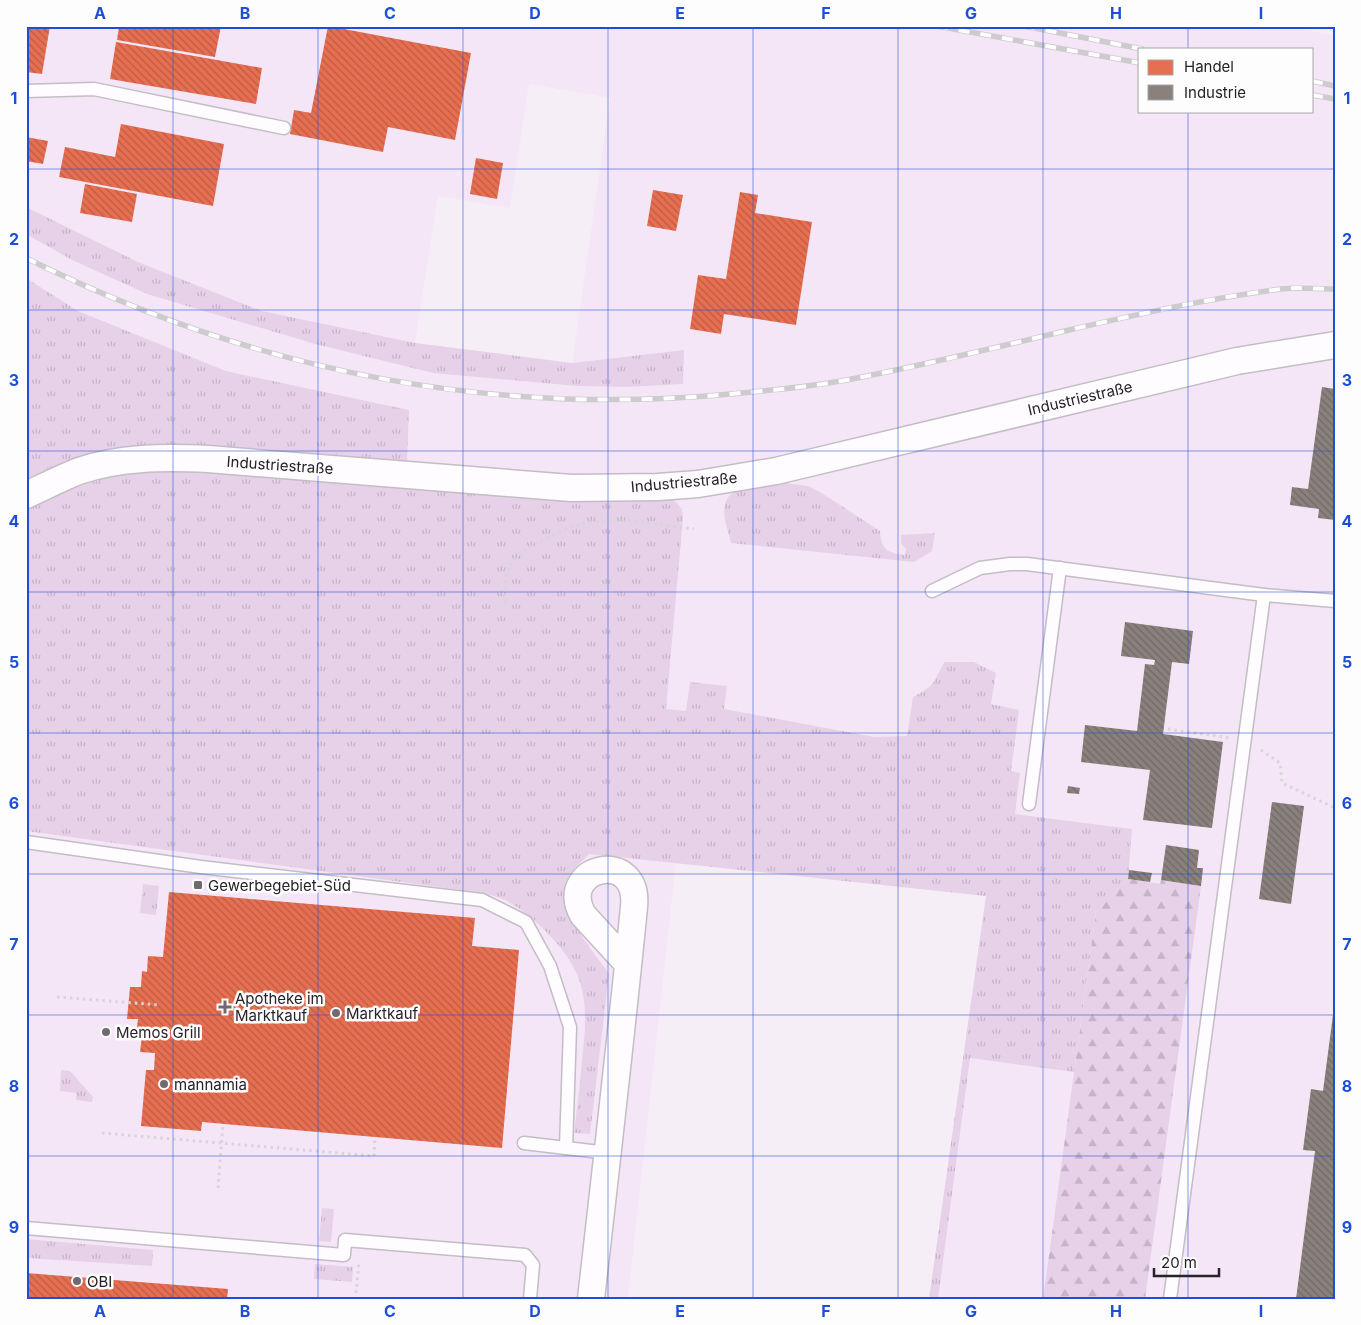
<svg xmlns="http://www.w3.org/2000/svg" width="1361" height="1325" font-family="Inter,sans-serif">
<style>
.built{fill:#f5e6f7;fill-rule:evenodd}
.grass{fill:url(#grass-tufts)}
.forest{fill:url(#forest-firs)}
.shops{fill:url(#shops-back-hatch)}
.industry{fill:url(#industry-back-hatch)}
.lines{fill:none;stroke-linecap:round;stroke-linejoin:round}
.lane-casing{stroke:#c3bdc4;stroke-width:15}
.street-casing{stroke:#c3bdc4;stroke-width:29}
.path{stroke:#d7d5d8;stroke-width:3;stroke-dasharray:2.5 4;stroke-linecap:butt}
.lane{stroke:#fefcfe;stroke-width:12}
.street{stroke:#fefcfe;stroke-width:26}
.rail-casing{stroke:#cdcbce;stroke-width:5.5}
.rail{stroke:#fdfdfd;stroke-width:4;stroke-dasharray:11;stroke-linecap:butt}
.grid{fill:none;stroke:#1d4ed8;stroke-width:1;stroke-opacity:0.55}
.poi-dot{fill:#6f6970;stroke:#fdfdfd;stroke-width:2}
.labels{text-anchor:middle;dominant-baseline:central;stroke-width:5;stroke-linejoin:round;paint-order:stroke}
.street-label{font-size:15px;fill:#272128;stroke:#fdfdfd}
.poi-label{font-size:15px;fill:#272128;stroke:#fdfdfd;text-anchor:start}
.neatline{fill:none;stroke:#1d4ed8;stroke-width:2}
.grid-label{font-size:16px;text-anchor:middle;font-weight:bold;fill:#1d4ed8}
</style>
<defs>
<pattern id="grass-tufts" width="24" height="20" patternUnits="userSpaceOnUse" patternTransform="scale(1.25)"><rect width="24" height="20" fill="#e6d1e9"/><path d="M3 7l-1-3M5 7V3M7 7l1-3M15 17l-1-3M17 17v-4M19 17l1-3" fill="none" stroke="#c5b3c8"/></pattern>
<pattern id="forest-firs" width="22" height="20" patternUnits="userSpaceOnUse" patternTransform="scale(1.25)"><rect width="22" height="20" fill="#e6d1e9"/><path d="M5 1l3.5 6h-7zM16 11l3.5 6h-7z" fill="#c5b3c8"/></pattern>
<pattern id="shops-back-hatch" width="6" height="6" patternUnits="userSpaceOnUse" patternTransform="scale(1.25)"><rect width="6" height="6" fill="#e76f51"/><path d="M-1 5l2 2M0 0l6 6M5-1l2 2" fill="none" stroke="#bb5b43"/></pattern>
<pattern id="industry-back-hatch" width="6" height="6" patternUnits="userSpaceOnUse" patternTransform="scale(1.25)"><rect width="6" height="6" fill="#8a817c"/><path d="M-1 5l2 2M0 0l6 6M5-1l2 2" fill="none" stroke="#716966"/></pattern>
</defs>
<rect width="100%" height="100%" fill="#f6eef7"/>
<!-- built -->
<g class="built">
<path d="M26,26H1282L1335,35V331L1317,333L1137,372L816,451L700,471L641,476L572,475L407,464L409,410L226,371L78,311L26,278V234L72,260L147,294L315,344L433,373L577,386L628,387L682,384L683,350L572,363L610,98L529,84L510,208L438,196L415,343L262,311L138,262L26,207ZM1140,49H1312V111H1140Z"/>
<polygon points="1335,360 1335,1299 929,1299 986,896 866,883 610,697 665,498 735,491 774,484 1261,370"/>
<polygon points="26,831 483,893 589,854 676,862 628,1299 26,1299"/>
</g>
<!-- grass -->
<g class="grass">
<polygon points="26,207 138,262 262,311 415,343 572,363 684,350 683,384 628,387 577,386 433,373 315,344 147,294 72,260 26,234"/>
<polygon points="26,278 78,311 226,371 409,410 407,464 165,446 26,480"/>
<path d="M169,471H216L583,500L618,501L665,498L673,500L678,504L682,509L683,517L666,709L686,711L690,682L727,686L724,709L874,737L907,736L913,697C922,692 933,687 937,676C940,671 941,667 945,662H974L996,673L991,704L1019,710L1011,771L1020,773L1015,814L1132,829L1128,879L1096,912L1074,1072L970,1058L938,1299H929L986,896L589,854C581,863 568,873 565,884C558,912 594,952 609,974L590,1134L574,1133C577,1108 580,1084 582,1060C588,1008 589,976 550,936C538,922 522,909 505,900C499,897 491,895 483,893L26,831V508C61,493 96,478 134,473C145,472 158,472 169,471Z"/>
<path d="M784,483L808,486L820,492L880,531C881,550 888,553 905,555L906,549L901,543V535L935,533L932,551L914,562L731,543C727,525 716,503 735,491Z"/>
<polygon points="143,884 159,886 156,915 140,913"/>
<polygon points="61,1070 70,1071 93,1097 92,1102 76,1100 76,1093 60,1091"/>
<polygon points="322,1208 334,1209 331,1242 319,1241"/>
<polygon points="26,1239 153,1250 152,1266 26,1258"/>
<polygon points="315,1264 353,1267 352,1282 314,1279"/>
</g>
<!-- forest -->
<polygon class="forest" points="1128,879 1160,884 1161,880 1201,886 1145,1299 1043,1299 1096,912"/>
<!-- shops -->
<g class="shops">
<polygon points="26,26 50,26 42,74 26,72"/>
<polygon points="119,26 221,26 215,57 117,40"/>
<polygon points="328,26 471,53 455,140 388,127 383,152 290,134 294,110 311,113"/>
<polygon points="116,42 262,68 256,104 110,79"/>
<polygon points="121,124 224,144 213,206 59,177 65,147 115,157"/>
<polygon points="26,137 48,141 43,164 26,161"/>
<polygon points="476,158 503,163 497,199 470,194"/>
<polygon points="85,184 137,194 132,222 80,213"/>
<polygon points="653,190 683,195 676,231 647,226"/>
<polygon points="740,192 758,195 755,213 812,222 796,325 724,314 721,334 690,329 698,275 726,279"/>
<polygon points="169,892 475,918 472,946 519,950 502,1148 202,1122 201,1131 141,1126 146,1070 154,1070 155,1053 140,1052 142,1036 136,1035 138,1019 127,1019 130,987 141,987 142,971 147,972 148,956 163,957"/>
<polygon points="26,1273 228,1289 227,1299 26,1299"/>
</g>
<!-- industry -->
<g class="industry">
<polygon points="1322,387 1335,389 1335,520 1318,518 1319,509 1290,505 1292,487 1308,489"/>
<polygon points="1125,622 1193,631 1189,664 1172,662 1163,734 1223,742 1212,828 1143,820 1150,770 1081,762 1085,725 1137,731 1145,664 1154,665 1155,660 1121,656"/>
<polygon points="1068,786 1080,788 1079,794 1067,793"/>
<polygon points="1272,802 1304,806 1291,904 1259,899"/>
<polygon points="1166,845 1199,850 1197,868 1203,868 1201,886 1161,880"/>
<polygon points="1129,870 1152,873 1150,882 1128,879"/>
<polygon points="1334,1007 1335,1299 1296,1299 1315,1151 1303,1150 1311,1089 1323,1091"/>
</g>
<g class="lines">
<defs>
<g id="lane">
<polyline points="26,91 94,89 284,128"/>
<polyline points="932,591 980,568 1010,564 1027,564 1264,595 1335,601"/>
<polyline points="1029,804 1060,568"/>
<polyline points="26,842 201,867 482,900 526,922 550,966 570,1027 566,1148"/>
<polyline points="524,1143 608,1153"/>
<polyline points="26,1228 344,1255 345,1240 525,1255 533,1265 530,1299"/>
<polyline points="1170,1299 1264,595"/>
</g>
<g id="street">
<path d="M26,495C44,487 61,478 79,471C120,457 164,457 208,459L571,488L658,487L698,484L776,471L1237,361L1335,345"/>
<path d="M591,1299C606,1168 621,1038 634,907C640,847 556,867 583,915L628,964"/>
</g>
</defs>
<!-- lane casing -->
<use href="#lane" class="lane-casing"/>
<!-- street casing -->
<use href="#street" class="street-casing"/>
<!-- path -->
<g class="path">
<path d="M505,603C505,593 505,582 507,572C512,559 525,549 537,543C551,535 567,528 583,524C616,515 660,525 694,529"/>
<polyline points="1168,729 1230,738"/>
<polyline points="1261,750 1280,763 1282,783 1335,808"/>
<polyline points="57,997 159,1005"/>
<polyline points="102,1133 374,1156 375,1137"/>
<polyline points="218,1188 223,1124"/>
<polyline points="356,1293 359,1263"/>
</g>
<!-- lane -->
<use href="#lane" class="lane"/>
<!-- street -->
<use href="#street" class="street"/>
<defs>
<g id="rail">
<polyline points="937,26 1140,63"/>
<polyline points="1024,26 1142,49"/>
<polyline points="1312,81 1335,86"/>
<polyline points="1312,95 1335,99"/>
<path d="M26,258C249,369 483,417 731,394C772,390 812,387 852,379C925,365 997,347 1069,330C1139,314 1210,298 1281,289C1298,287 1317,289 1335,289"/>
</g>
</defs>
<!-- rail casing -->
<use href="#rail" class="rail-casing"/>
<!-- rail -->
<use href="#rail" class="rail"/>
</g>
<!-- grid -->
<path class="grid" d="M173,26V1299M318,26V1299M463,26V1299M608,26V1299M753,26V1299M898,26V1299M1043,26V1299M1188,26V49M1188,111V1299M26,169H1335M26,310H1335M26,451H1335M26,592H1335M26,733H1335M26,874H1335M26,1015H1335M26,1156H1335"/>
<!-- markers -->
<g class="poi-dot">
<rect x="193" y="880" width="10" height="10" rx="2.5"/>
<path d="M222.5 999.5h5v5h5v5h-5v5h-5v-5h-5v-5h5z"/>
<circle cx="336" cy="1013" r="5"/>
<circle cx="106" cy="1032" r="5"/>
<circle cx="164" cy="1084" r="5"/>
<circle cx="77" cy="1281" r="5"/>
</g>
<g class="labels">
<!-- street labels -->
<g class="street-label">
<text transform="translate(1080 398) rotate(-13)">Industriestraße</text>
<text transform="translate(280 465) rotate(4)">Industriestraße</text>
<text transform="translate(684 482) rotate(-5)">Industriestraße</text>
</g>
<!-- poi labels -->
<g class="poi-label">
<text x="208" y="885">Gewerbegebiet-Süd</text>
<text x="235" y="998">Apotheke im<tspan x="235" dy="17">Marktkauf</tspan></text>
<text x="346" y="1013">Marktkauf</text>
<text x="116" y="1032">Memos Grill</text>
<text x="174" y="1084">mannamia</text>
<text x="87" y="1281">OBI</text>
</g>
</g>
<!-- border -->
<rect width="1361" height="1325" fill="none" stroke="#fdfdfd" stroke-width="55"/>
<!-- legend -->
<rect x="1138" y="48" width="175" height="65" fill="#fdfdfd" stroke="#a7a5a8"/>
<rect x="1148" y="60" width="25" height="15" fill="#e76f51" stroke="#a7a5a8"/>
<text x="1184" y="72" font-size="15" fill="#272128">Handel</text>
<rect x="1148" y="85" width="25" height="15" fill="#8a817c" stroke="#a7a5a8"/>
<text x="1184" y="98" font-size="15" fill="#272128">Industrie</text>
<!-- scale -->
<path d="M1154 1268v8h65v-8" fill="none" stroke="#272128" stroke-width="2.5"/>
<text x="1161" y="1268" font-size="15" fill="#272128" stroke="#fdfdfd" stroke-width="4" paint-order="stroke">20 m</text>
<rect x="28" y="28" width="1306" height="1270" class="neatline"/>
<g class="grid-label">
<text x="100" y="19">A</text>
<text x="245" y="19">B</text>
<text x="390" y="19">C</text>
<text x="535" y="19">D</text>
<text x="680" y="19">E</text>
<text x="826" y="19">F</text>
<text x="971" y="19">G</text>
<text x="1116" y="19">H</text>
<text x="1261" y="19">I</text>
<text x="14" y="104">1</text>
<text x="1347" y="104">1</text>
<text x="14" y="245">2</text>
<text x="1347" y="245">2</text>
<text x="14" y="386">3</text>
<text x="1347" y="386">3</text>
<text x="14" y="527">4</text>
<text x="1347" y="527">4</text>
<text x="14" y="668">5</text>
<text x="1347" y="668">5</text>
<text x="14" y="809">6</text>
<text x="1347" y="809">6</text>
<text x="14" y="950">7</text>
<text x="1347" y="950">7</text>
<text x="14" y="1092">8</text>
<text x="1347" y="1092">8</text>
<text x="14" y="1233">9</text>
<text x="1347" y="1233">9</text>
<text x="100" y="1317">A</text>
<text x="245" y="1317">B</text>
<text x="390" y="1317">C</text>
<text x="535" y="1317">D</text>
<text x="680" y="1317">E</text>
<text x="826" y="1317">F</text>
<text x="971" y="1317">G</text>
<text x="1116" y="1317">H</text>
<text x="1261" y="1317">I</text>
</g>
</svg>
